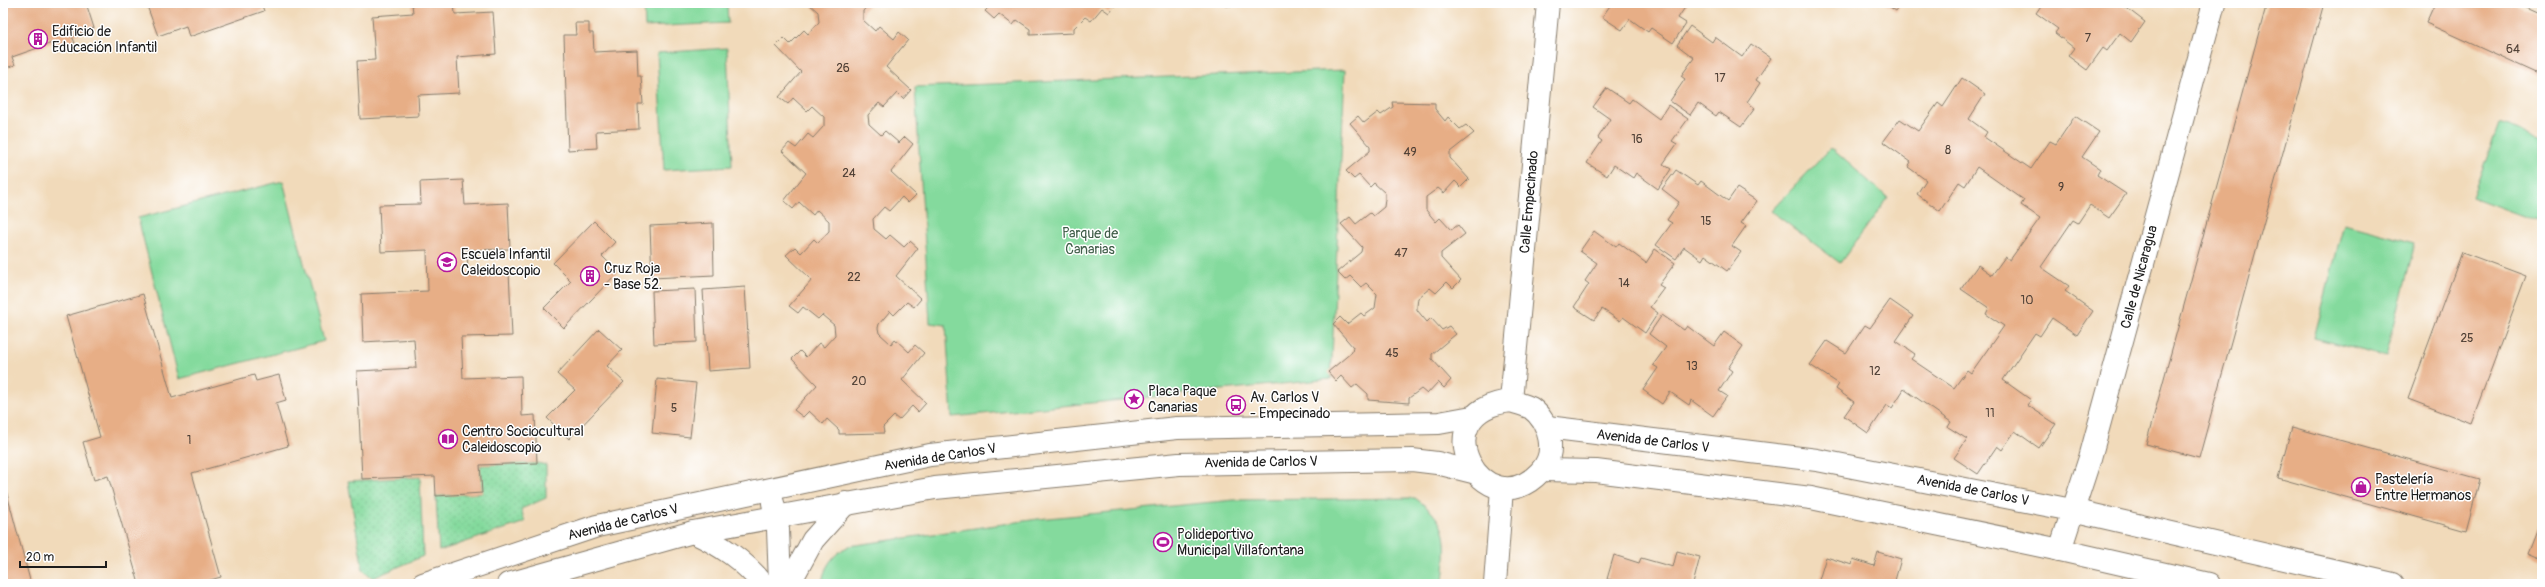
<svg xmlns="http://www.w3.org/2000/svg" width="2545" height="587" font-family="Pangolin,sans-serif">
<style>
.grass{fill:url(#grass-dots);stroke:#507b5c}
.park{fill:#84da9d;stroke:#507b5c}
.building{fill:#e7ae86}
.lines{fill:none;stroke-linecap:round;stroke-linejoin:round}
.minor-casing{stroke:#867b6b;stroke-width:24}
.minor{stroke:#fff;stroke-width:22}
.labels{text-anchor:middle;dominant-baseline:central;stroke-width:3;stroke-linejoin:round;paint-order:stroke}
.number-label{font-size:12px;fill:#4f4036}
.poi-label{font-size:14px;fill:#1c1c1c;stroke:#fff;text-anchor:start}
.street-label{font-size:14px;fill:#1c1c1c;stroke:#fff}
.park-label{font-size:14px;fill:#405e49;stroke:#fff}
</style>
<defs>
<pattern id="grass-dots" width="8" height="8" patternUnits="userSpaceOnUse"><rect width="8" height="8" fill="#84da9d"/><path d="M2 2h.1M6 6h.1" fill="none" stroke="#71ba87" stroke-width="1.8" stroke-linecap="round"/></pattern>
</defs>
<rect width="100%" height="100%" fill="#fff"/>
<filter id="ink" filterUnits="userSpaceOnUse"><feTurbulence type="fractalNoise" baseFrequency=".025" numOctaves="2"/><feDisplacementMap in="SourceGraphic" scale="8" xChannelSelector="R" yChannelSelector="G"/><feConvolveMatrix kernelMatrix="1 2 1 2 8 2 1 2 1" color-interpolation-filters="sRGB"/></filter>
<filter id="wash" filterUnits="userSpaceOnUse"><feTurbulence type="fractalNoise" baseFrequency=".012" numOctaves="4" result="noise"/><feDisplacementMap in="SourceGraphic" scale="16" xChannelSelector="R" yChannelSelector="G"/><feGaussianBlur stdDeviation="0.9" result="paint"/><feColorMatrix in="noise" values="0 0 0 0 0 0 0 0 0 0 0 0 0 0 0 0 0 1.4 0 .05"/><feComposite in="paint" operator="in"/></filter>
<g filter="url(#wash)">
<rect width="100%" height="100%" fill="#f1daba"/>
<!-- grass -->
<g class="grass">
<polygon points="537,463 546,465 546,498 521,509 525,522 439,551 436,496 482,493 480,465"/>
<polygon points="420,477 423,556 373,578 363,570 348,481"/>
</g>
<!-- park -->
<g class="park">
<polygon points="644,3 727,3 728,23 645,27"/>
<polygon points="727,48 732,166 664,170 657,53"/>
<polygon points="1345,70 1331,379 952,417 946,325 930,323 915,87"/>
<polygon points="2499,124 2542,139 2542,223 2472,197"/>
<polygon points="1831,148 1888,198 1840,263 1771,211"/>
<polygon points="283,181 324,341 179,379 138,218"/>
<polygon points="2344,224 2415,243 2386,357 2314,338"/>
<path d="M1415,498C1452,524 1446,543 1443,584H822C824,566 833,554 849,546L1038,519L1234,500Z"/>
</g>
<g id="blocks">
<!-- building -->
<g class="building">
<polygon points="3,3 86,3 94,28 72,36 75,43 54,50 52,43 12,57 15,65 3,69"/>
<polygon points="146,3 261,3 264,11 189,37 186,26 158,36"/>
<polygon points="412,3 454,3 455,14 493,12 496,54 457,57 459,93 418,95 419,116 360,119 357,61 375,60 372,16 413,13"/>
<polygon points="808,3 870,3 863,11 863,20 875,31 879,26 894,39 899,32 908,40 886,67 911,90 903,99 897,93 884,107 879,103 868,115 869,124 881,135 885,131 899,143 905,137 913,144 891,172 916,195 908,203 902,197 889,211 884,207 873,219 874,229 886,239 890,235 904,247 910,241 918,248 896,276 921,299 914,307 907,302 894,315 890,311 879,324 878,328 879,333 891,344 895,339 909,352 915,345 924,353 902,380 926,403 918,412 912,406 899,420 894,416 883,427 884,433 839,434 839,430 827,419 823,424 809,411 803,417 794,410 817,385 792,359 800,351 806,357 819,343 824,347 835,335 834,325 822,315 818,319 803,307 798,313 789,306 812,280 786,255 795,247 801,253 814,239 818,243 829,231 829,221 817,210 813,215 799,202 793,209 784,201 806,173 782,151 789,143 796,148 808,134 813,138 824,126 824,117 812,106 807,111 793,98 788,104 779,97 801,72 776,46 784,38 790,44 804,30 808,34 819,22 818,12"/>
<polygon points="993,3 1117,3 1109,13 1102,8 1091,21 1085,17 1074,28 1074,33 1030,35 1030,29 1017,20 1013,25 999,14 994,19 985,11"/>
<polygon points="1225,3 1260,3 1260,4 1225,6"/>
<polygon points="1612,3 1688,3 1678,18 1686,23 1673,43 1651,28 1648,32 1630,19 1622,30 1602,17"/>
<polygon points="1884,3 1902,3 1896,11"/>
<polygon points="2043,3 2126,3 2124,6 2145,22 2131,42 2120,33 2107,51 2103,48 2087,70 2068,56 2074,48 2055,33 2058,29 2036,13"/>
<polygon points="2267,3 2324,3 2199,458 2146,444"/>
<polygon points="2435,3 2516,3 2542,15 2542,76 2426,23"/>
<polygon points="575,23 589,23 589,33 593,33 594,52 637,50 638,76 641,76 643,104 638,104 639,129 596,131 597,148 568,150 564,35 576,35"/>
<polygon points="1690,26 1712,42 1715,37 1742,57 1751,44 1771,58 1756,80 1760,83 1747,102 1755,108 1741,127 1719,112 1716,116 1698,103 1690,115 1670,101 1685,79 1681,76 1694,58 1677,45"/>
<polygon points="1962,78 1985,94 1969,119 1987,132 1984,137 2031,169 2050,141 2056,144 2075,116 2099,132 2082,157 2100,169 2097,175 2126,194 2109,218 2090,205 2078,223 2073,220 2041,267 2069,286 2065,291 2093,311 2077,335 2052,318 2040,336 2035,333 2003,380 2031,400 2027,405 2056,424 2039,448 2015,431 2002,450 1997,446 1978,474 1954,458 1967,439 1948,427 1951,422 1904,389 1892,408 1887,405 1868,433 1844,416 1854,402 1836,389 1839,384 1810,365 1827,341 1846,353 1865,325 1870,328 1890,300 1913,316 1896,341 1915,354 1911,359 1954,388 1967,370 1971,373 2004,326 1986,314 1989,308 1961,289 1978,265 1992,275 2005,257 2010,260 2040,218 2021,205 2024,200 1977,167 1965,186 1959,182 1940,211 1917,194 1926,180 1908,167 1911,162 1883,142 1900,119 1918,131 1938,103 1943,107"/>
<polygon points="1607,88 1629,103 1632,99 1659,119 1668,105 1688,119 1672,141 1677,144 1663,164 1671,169 1658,189 1636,173 1633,178 1614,165 1607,176 1587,163 1602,141 1598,138 1610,119 1593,107"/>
<polygon points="1392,102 1435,103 1435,109 1445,121 1448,117 1460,129 1466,125 1474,133 1450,152 1450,158 1469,179 1461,187 1455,181 1444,193 1438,188 1426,197 1426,210 1436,222 1440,218 1451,230 1458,225 1465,234 1441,253 1441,258 1461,280 1453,288 1447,282 1436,293 1430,288 1418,298 1417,306 1417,310 1427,322 1431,318 1442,330 1449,326 1456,334 1432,354 1432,359 1451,380 1444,388 1438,382 1427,394 1421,389 1409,398 1409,403 1368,400 1368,394 1357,384 1352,388 1341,376 1336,381 1328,372 1352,352 1353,347 1333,324 1340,317 1347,324 1361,313 1364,316 1375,308 1377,294 1366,283 1361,287 1350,276 1345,280 1337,272 1361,252 1362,247 1341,224 1350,217 1356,224 1370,213 1373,216 1384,207 1385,199 1385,193 1374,183 1370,187 1359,175 1354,179 1346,171 1370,151 1370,146 1350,123 1358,116 1364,123 1378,112 1381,115 1393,107"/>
<polygon points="1676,170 1698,185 1701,181 1728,201 1737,188 1757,201 1741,223 1746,226 1732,246 1741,252 1727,271 1705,255 1702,260 1684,247 1676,259 1656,245 1672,223 1667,220 1679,202 1662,189"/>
<polygon points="463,180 465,205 508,203 510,249 467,250 468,273 509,271 512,336 461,337 463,378 521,376 522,416 535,415 537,463 480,465 482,493 436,496 435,476 362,479 357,371 416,368 414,339 363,342 361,294 428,291 427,250 381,252 379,205 421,204 420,182"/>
<polygon points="594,221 615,242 602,256 618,272 564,328 544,308 571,281 553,263"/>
<polygon points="713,223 714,275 652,278 650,226"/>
<polygon points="1594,231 1616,247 1619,243 1646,263 1655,249 1675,263 1659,285 1664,288 1650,307 1658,313 1645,333 1623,317 1620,321 1602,309 1594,320 1574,307 1589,284 1585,281 1597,263 1580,251"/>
<polygon points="2462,252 2526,276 2471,423 2408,399"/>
<polygon points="745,287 750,368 708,371 703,290"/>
<polygon points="695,289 697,342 654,344 652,291"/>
<polygon points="143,294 172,398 254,375 256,381 279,375 286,400 276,403 288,446 192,473 221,577 196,584 139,584 108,476 94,480 83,442 100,437 66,316"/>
<polygon points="1662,315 1684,330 1687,326 1714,346 1724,332 1743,346 1728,368 1732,371 1719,391 1727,396 1713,416 1691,400 1689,405 1670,392 1662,404 1643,390 1658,368 1653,365 1666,347 1649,334"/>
<polygon points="599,329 622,350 607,366 624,382 569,439 547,418 575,390 557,374"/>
<polygon points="657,379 696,383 690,437 652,433"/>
<polygon points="2292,427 2480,479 2466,531 2278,478"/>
<polygon points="3,479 31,584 3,584"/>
<polygon points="2542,517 2542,559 2528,553"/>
<polygon points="1677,551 1700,557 1693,584 1628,584 1607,579 1614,555 1639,563 1641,558 1673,567"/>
<polygon points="1878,552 1901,559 1894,584 1829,584 1819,580 1826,557 1852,565 1853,559 1874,566"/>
</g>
</g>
</g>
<g filter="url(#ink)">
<use href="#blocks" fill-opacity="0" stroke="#867b6b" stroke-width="1"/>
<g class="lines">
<defs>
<g id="minor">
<polyline points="1511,401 1548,3"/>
<path d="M1511,401C1517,403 1525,405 1531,408C1550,422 1558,454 1540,472C1484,531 1418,411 1511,401Z"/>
<polyline points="1547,427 1817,460 2072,510 2393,584"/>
<polyline points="1542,470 1596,471 1811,498 2060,550 2209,584"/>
<polyline points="773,503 778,529 780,584"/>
<path d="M693,532C721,545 743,560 763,584"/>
<polyline points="2060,550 2090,458 2214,3"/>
<polyline points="423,584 597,526 930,455 1177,428 1439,423 1472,417"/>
<polyline points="508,584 693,532 935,488 1179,464 1412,460 1437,463 1473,472"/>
<polyline points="789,584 813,540 846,503"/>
<polyline points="1495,584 1502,488"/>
</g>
</defs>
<!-- minor casing -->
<use href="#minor" class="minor-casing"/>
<!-- minor -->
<use href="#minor" class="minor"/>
</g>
</g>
<!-- icons -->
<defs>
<symbol id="building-ring" viewBox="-11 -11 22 22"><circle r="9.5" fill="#fff" stroke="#b5179e" stroke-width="1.5"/><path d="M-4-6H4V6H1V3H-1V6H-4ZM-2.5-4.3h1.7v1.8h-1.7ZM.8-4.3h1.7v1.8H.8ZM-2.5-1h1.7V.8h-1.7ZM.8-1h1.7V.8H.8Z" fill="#b5179e"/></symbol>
<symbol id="school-ring" viewBox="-11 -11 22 22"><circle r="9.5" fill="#fff" stroke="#b5179e" stroke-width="1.5"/><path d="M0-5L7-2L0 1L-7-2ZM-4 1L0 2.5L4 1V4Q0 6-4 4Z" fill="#b5179e"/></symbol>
<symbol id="sight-ring" viewBox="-11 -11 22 22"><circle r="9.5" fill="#fff" stroke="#b5179e" stroke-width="1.5"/><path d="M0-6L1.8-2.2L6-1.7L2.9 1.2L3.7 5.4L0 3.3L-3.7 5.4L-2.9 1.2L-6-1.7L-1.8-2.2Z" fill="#b5179e"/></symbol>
<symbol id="bus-ring" viewBox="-11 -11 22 22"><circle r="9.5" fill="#fff" stroke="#b5179e" stroke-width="1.5"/><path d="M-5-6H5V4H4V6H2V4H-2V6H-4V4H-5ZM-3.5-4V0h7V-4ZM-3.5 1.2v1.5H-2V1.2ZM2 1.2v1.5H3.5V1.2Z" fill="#b5179e"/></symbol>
<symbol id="library-ring" viewBox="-11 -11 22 22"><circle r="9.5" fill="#fff" stroke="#b5179e" stroke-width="1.5"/><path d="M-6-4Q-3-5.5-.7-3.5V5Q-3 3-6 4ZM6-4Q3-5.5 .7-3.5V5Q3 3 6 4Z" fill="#b5179e"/></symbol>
<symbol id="shop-ring" viewBox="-11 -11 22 22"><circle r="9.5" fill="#fff" stroke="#b5179e" stroke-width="1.5"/><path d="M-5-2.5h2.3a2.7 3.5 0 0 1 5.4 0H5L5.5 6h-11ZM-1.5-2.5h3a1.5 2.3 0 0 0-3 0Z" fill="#b5179e"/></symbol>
<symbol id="stadium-ring" viewBox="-11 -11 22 22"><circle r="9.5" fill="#fff" stroke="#b5179e" stroke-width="1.5"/><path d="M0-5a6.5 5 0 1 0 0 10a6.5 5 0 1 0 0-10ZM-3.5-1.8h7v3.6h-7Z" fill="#b5179e"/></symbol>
</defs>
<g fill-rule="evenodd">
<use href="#building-ring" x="27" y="28" width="22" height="22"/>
<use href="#school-ring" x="436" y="251" width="22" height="22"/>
<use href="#building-ring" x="579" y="265" width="22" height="22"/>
<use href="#sight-ring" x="1123" y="388" width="22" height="22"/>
<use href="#bus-ring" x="1225" y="394" width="22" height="22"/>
<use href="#library-ring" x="437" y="428" width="22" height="22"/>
<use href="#shop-ring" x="2350" y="476" width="22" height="22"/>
<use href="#stadium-ring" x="1152" y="531" width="22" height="22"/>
</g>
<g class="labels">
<!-- number labels -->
<g class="number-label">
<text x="2088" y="38">7</text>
<text x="2513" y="49">64</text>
<text x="843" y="68">26</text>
<text x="1720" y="78">17</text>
<text x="1637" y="139">16</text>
<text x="1948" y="150">8</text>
<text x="1410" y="152">49</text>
<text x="849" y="173">24</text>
<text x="2061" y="187">9</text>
<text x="1706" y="221">15</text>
<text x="1401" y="253">47</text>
<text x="854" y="277">22</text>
<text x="1624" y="283">14</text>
<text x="2027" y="300">10</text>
<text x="2467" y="338">25</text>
<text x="1392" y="353">45</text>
<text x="1692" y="366">13</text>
<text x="1875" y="371">12</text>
<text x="859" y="381">20</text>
<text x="674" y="408">5</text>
<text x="1990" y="413">11</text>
<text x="189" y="440">1</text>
</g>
<!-- poi labels -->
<g class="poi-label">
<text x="52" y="31">Edificio de<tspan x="52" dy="16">Educación Infantil</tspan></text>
<text x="461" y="254">Escuela Infantil<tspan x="461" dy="16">Caleidoscopio</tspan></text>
<text x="604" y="268">Cruz Roja<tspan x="604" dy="16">- Base 52.</tspan></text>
<text x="1148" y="391">Placa Paque<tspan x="1148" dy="16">Canarias</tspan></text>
<text x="1250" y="397">Av. Carlos V<tspan x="1250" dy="16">- Empecinado</tspan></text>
<text x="462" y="431">Centro Sociocultural<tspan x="462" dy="16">Caleidoscopio</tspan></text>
<text x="2375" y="479">Pastelería<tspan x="2375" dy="16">Entre Hermanos</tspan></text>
<text x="1177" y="534">Polideportivo<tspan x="1177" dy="16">Municipal Villafontana</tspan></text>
</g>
<!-- street labels -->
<g class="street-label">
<text transform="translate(1529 202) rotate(-85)">Calle Empecinado</text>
<text transform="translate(2139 277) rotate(-75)">Calle de Nicaragua</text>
<text transform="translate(1653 441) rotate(7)">Avenida de Carlos V</text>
<text transform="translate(940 457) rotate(-9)">Avenida de Carlos V</text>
<text transform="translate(1261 462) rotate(-1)">Avenida de Carlos V</text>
<text transform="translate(1973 490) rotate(11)">Avenida de Carlos V</text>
<text transform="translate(623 522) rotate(-14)">Avenida de Carlos V</text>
</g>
<!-- park labels -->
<g class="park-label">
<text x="1090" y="233">Parque de<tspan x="1090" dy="16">Canarias</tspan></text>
</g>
</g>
<!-- margin -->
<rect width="2545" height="587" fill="none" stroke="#fff" stroke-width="16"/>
<!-- scale -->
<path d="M20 561v6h86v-6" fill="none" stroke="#1c1c1c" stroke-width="2"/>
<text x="26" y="561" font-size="12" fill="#1c1c1c" stroke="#ffffff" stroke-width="3" paint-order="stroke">20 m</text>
</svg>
